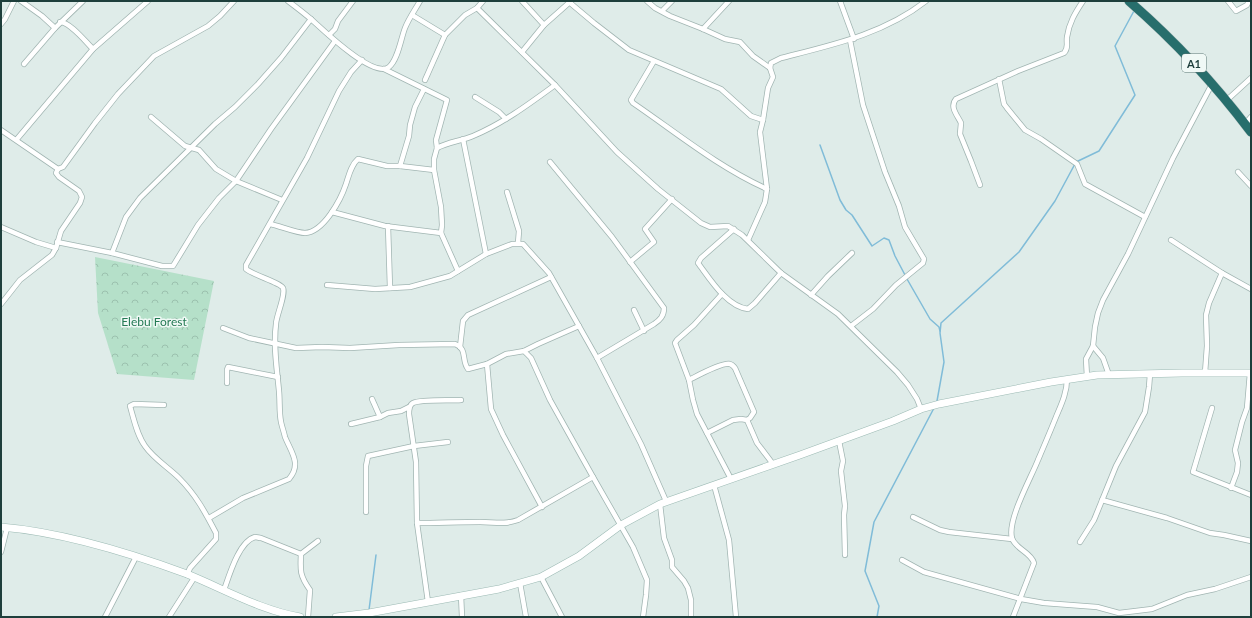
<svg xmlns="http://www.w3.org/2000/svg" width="1252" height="618" font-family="Lato,sans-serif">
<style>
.forest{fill:url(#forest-crowns)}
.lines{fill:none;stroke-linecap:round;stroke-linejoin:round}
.stream{stroke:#80bcd8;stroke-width:1.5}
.street-casing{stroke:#a1b5b2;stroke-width:6}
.secondary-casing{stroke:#9cbab4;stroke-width:8}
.highway-casing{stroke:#c0c9c8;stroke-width:10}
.street{stroke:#fff;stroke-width:4.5}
.secondary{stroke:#fff;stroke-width:7}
.highway{stroke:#276e6c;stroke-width:9}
.labels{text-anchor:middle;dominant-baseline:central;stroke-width:3;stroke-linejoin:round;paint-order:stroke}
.shield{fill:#f0f9f6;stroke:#5d7774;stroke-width:1}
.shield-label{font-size:11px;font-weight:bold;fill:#1e3f3c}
.park-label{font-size:12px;fill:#247a54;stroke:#f0f9f6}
</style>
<defs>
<pattern id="forest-crowns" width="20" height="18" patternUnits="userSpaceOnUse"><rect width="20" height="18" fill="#b5e0c9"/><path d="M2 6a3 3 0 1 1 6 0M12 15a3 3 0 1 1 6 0" fill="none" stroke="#9bc1ae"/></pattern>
</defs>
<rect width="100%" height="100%" fill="#dfece9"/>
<!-- forest -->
<polygon class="forest" points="95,257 214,281 194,380 117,374 98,313"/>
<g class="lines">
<!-- stream -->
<g class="stream">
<polyline points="820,145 840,200 846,210 852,215 872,246 884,238 889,240 895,256 905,275"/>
<polyline points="907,279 930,319 939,327 940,331"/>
<polyline points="937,401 944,362 940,333 941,323 1019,252 1055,201 1076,162 1099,151 1135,95 1115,46 1135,9"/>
<polyline points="369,610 376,555"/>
<polyline points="877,617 879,606 865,571 874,522 934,408"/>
</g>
<defs>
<g id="street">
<polyline points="21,1 42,16 55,28"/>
<path d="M288,1C296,7 304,13 312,20C323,30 374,79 389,67C398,60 401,38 405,28C409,18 415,10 420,1"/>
<polyline points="522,1 544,25"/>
<polyline points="647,1 655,8 670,16 703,29 725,39 740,42 753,56 770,68"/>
<polyline points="840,1 854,39"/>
<polyline points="1228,1 1236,11 1247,5 1249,1"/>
<polyline points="569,2 594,23 629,50 721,89 751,116 763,120"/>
<polyline points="477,8 555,85 617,152 658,189 701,223 710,227 728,226 742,235 781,273 838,314 897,372 908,385 917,399 921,409"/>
<polyline points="662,11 672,1"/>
<polyline points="412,15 445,35"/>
<path d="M60,22C70,22 85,41 93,49"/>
<polyline points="1,24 5,19 14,1"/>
<polyline points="703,29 729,1"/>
<polyline points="329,35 335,29 338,21 353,1"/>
<polyline points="850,40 863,105 885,172 899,206 905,227 924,259 923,263 896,285 873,309 851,326"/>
<polyline points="522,52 544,25 571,1"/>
<path d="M654,61L631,100L633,103C677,133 718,167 767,189"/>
<polyline points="24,64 55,28 83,1"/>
<polyline points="384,69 447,100 436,140 437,148 434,159 434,170 441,207 442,225 441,233"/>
<polyline points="999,79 1004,104 1007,108 1025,130 1041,139 1077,164 1085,184 1145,217"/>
<polyline points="425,80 445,35 465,15 477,8 483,1"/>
<polyline points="475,97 499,112 506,119"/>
<polyline points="1227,100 1251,78"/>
<polyline points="151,117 185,146 199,150 216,169 236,181 282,200"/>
<polyline points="1245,124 1251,117"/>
<polyline points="1,130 58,169"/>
<polyline points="17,139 93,49 148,1"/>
<polyline points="463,139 486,254"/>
<path d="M437,148C448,142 461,141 473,136C502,124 529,104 555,85"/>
<path d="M550,162L612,237L664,308C664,316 660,320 654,324L597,358"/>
<polyline points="400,166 409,136 410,125 415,107 424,89"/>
<polyline points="58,169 63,167 95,123 118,94 154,56 208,26 220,16 234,1"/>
<polyline points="1238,172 1251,186"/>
<path d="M980,185L971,161L960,134L961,123C958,116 949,107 956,99L1018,71L1064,53C1069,48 1066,44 1067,37C1069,23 1075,13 1083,1"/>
<polyline points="507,192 519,231 518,243"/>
<polyline points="332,212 385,226 441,233 458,271"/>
<path d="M270,224C280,226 296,233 305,233C324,232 341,199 346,184C349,175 351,165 358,159L387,166H400L434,170"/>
<polyline points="388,226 390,288"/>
<polyline points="1,227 36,242 56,248"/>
<path d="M734,229L701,258L698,263C710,279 727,307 748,309L755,303L781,273"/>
<path d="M748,240L765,202L767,189L760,132L763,120L768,88L773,77L770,68L771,63L781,58C832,45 884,34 926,1"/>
<polyline points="1171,240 1222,273 1209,303 1206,315 1207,346 1205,373"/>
<polyline points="57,242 112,253 162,266 173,266 198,225 219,198 236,181 271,129 335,41"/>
<polyline points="112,253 126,217 140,198 215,124 235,107 258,84 281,58 311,19"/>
<polyline points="630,262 654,242 645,229 672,199"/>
<polyline points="1222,273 1251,289"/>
<polyline points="327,285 375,289 410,287 450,276 486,254 512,244 523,244 549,273 597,358 641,444 666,501"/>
<polyline points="722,294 694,325 677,340 675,343 689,380 693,400 697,414 731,479"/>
<polyline points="811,295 828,276 852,253"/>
<polyline points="1,304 20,280 52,255 56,248 61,231 80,203 82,197 79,191 59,177 56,173 58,169"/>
<polyline points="634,310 644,331"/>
<path d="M223,328L249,338L296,348L322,347L350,348L399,345L455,344C468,349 461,360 468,369L487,364L506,354L524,351L531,358L550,400L593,477L633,547L647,580L646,595L643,617"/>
<polyline points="1093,346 1103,358 1109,375"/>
<polyline points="460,347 463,321 468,315 551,277"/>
<polyline points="524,351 538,344 579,326"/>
<polyline points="487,364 491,409 503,435 542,507"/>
<polyline points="1087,377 1086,359 1093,346 1095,327 1098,313 1103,300 1128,254 1173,158 1212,84"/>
<path d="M689,380C697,376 722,362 730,364C733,365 733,366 735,368L754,412L750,418L747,420L741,419L733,420L707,433"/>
<polyline points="227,383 227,370 228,367 278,377"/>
<polyline points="372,399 380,417"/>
<path d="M164,405L134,404L130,406C134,420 137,435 145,446C154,459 168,467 179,478C196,495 205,512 216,533V539L190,568L187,575"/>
<polyline points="1212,408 1193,472 1251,495"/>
<polyline points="747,420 757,443 773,464"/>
<polyline points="351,424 380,417 388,413 401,411 409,407"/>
<polyline points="839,441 843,461 841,471 845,506 844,515 845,555"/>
<polyline points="714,485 729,540 736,617"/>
<polyline points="1231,488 1237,472 1238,463 1235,450 1242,422 1247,408 1250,373"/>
<polyline points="1102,500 1167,518 1210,533 1224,535 1251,541"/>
<polyline points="660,504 664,538 672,560 672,567 684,581 688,588 691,600 691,617"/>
<polyline points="366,512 366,466 368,456 414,446 448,442"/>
<polyline points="913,517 940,530 949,532 1012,539"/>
<path d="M209,518L243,498L289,479C302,464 291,452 285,437C284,432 282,427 281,422C279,412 280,401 279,391C277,369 273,346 276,324C276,316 286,295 283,288C281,283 253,275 246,269V265L307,158L339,91L351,72L362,60"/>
<path d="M417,523C438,523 459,522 480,522C494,522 504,525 518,520L593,477"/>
<polyline points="1080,542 1094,520 1116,466 1145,412 1149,387 1150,374"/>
<polyline points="1,552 7,528"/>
<polyline points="902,560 924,572 1021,599 1044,603 1097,607 1119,613 1152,609 1187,595 1215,589 1251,577"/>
<polyline points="541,577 562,617"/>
<polyline points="520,583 526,617"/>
<path d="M224,590C229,576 239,541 255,537C257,537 259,538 261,538L301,554"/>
<polyline points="461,595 462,617"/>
<path d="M428,602L417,523L416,462L409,414C409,410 409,405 413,403C422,399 451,401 461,400"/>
<polyline points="105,617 136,557"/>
<polyline points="169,617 194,578"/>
<path d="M308,617L310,590C300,576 300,571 301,554L318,541"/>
<path d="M1013,617L1034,563C1031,552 1015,549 1012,538C1007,520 1031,478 1038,460C1044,446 1050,432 1056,417C1061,405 1067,393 1067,379"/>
</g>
<g id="secondary">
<path d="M1,527C61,532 130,553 187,574C224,589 260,610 300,617"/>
<polyline points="336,617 369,613 499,589 541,577 579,556 621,525 660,504 800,455 893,421 921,409 939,404 1051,382 1097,375 1182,373 1251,373"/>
</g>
<path id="highway" d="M1129,1C1175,41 1215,84 1251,132"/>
</defs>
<!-- street casing -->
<use href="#street" class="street-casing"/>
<!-- secondary casing -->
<use href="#secondary" class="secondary-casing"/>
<!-- highway casing -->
<use href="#highway" class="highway-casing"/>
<!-- street -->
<use href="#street" class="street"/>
<!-- secondary -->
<use href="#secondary" class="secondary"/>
<!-- highway -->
<use href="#highway" class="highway"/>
</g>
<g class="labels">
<!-- shield labels -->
<rect class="shield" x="1182" y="54" width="24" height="18" rx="3"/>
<g class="shield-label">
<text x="1194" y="63">A1</text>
</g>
<!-- park labels -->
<g class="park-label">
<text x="154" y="321">Elebu Forest</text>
</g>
</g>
<!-- border -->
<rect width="1252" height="618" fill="none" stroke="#1e3f3c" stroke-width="4"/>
</svg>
